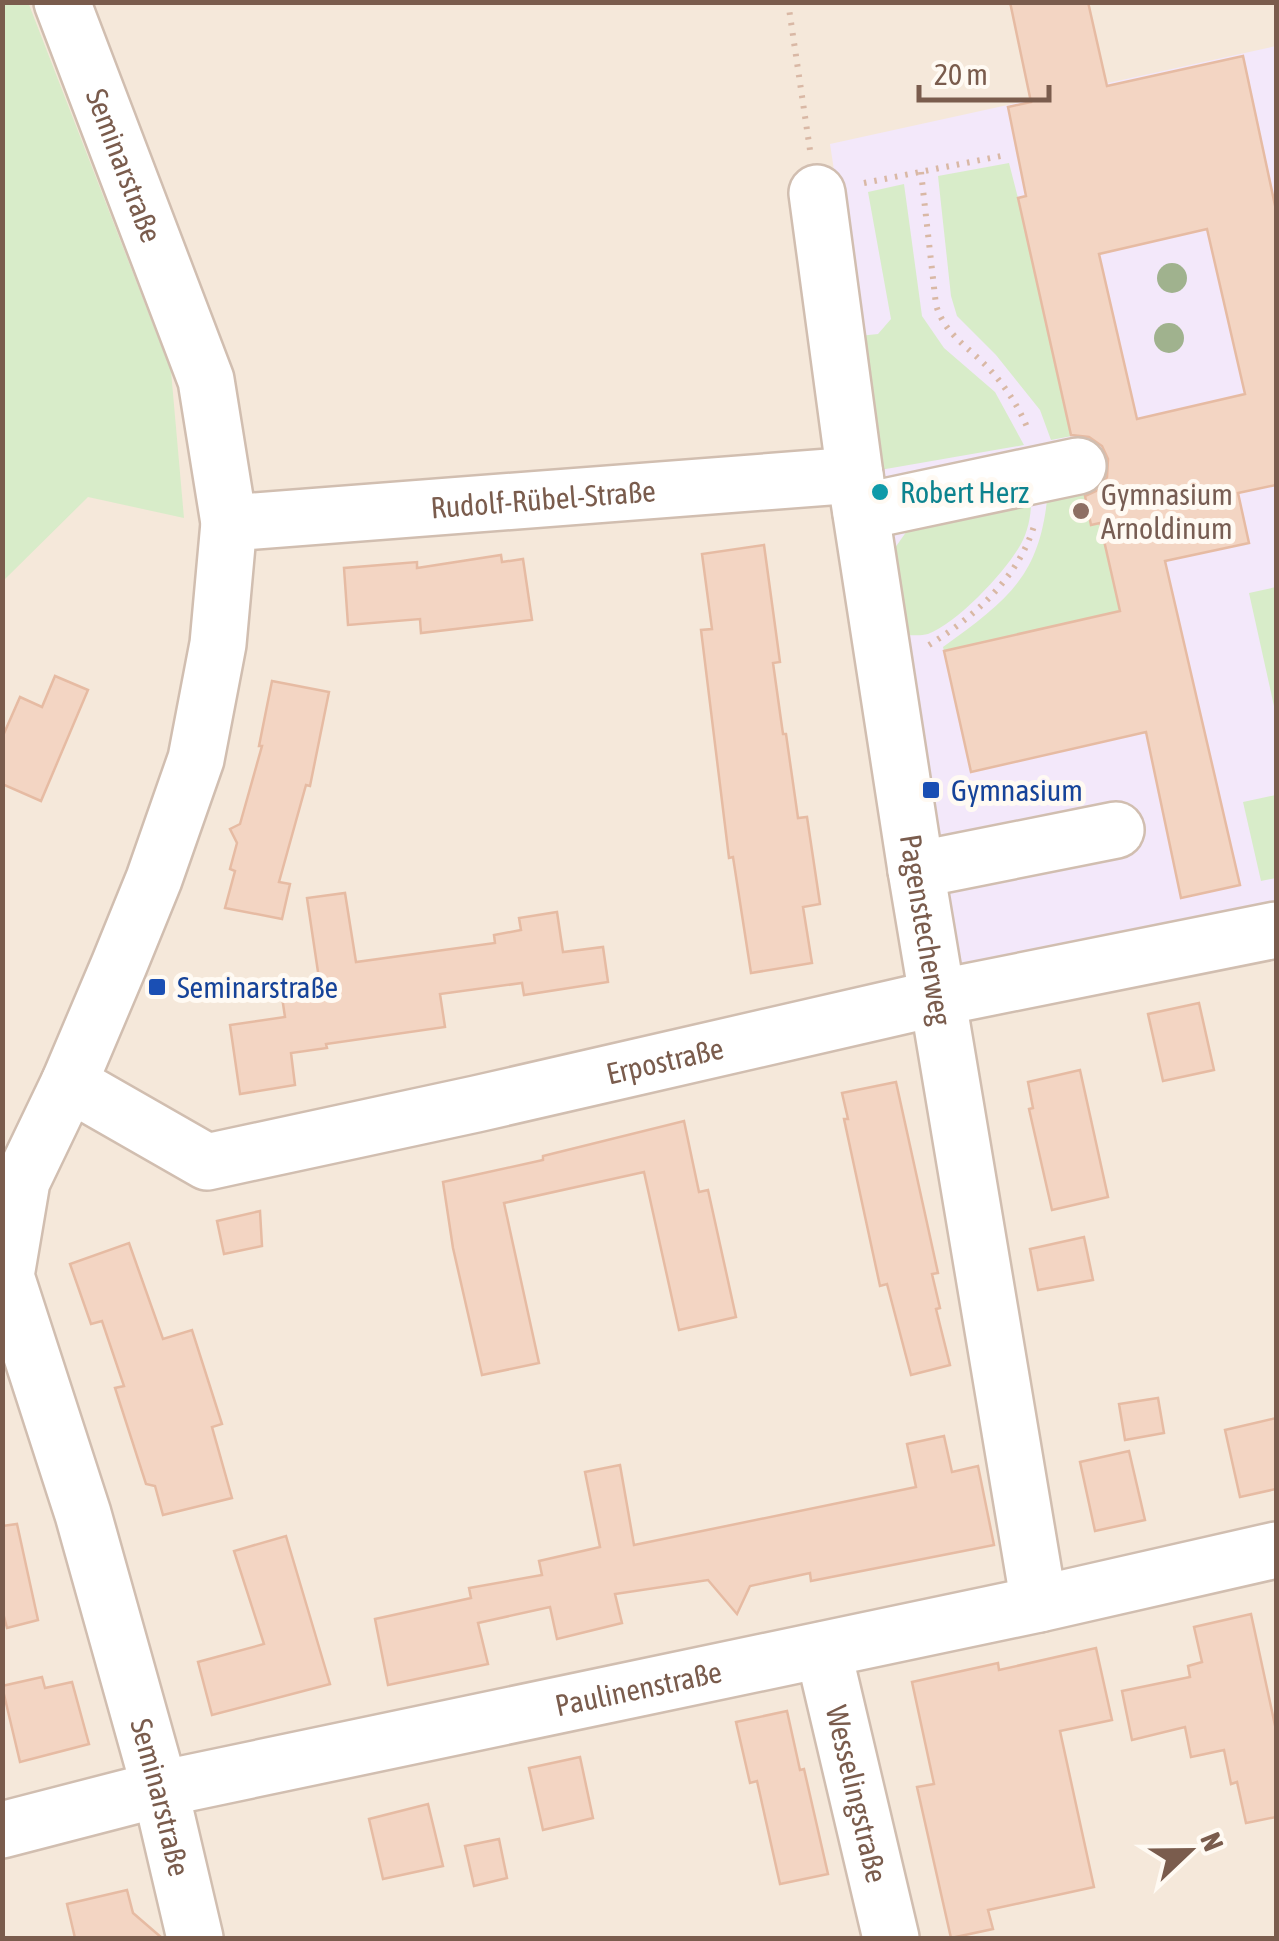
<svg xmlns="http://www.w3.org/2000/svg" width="1279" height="1941" font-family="'Asap Condensed',sans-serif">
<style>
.residential{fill:#f5e8da}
.education{fill:#f3e8fa}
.green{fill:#d8ecc9}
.building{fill:#f3d5c3;stroke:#e6bba3;stroke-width:2.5;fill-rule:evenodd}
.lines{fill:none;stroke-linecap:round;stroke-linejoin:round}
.minor-casing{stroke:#d1beb0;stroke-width:60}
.path{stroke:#d9b8a5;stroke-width:6;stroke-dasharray:2.5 8;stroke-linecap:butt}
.minor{stroke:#fff;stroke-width:55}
.tree{fill:#a0b28e}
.culture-dot{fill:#0f9aa8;stroke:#fffaf3;stroke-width:4}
.education-dot{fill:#8d6e63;stroke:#fffaf3;stroke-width:4}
.transit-dot{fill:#1a4fb4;stroke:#fffaf3;stroke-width:4}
.labels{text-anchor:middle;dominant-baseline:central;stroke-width:10;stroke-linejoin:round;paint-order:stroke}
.street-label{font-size:30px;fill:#7a5c4d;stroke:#fffaf3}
.culture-label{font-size:30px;fill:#0d838f;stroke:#fffaf3;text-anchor:start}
.education-label{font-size:30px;fill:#785e54;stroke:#fffaf3;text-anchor:start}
.transit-label{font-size:30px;fill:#164399;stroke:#fffaf3;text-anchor:start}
</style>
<rect width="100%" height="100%" fill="#fdf6ec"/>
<!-- residential -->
<rect class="residential" x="3" y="3" width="1273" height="1935"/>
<!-- education -->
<polygon class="education" points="1276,46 1276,901 956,970 830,144"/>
<!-- green -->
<g class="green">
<polygon points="28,2 171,371 184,518 88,497 3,581 2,3"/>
<polygon points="1009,163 1018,198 1072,436 1051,440 1040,410 996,355 957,316 951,296 938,176"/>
<polygon points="904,184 922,316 944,348 995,392 1024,445 880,470 859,336 878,334 891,319 868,192"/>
<path d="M1082,484L1091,524L1100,523L1120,611L944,651L943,647C1009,599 1041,576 1048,490Z"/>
<path d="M1031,496C1032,513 1028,534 1018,549C1002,575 957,623 928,634C921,636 912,635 905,635L892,552L914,521Z"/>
<polygon points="1276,587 1276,715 1249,593"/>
<polygon points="1276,795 1276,878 1261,881 1243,802"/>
</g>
<!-- building -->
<g class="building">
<path d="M1010,2H1088L1107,86L1243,56L1276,210V485L1238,493L1249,543L1165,561L1240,885L1181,898L1146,732L971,772L944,651L1120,611L1100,523L1091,525L1085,496L1098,490L1107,477L1108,459L1102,446L1089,437L1071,435L1018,198L1026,196L1008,107L1031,102ZM1207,229L1245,394L1137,419L1099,254Z"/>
<polygon points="764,545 780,662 773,663 783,734 786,734 798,818 807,817 820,904 803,907 812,963 751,973 733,857 729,858 701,630 712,629 702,554"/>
<polygon points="501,555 502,562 523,559 532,620 421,633 420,619 348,625 344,568 417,562 417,568"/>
<polygon points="55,676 88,690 41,801 2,784 2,738 20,697 42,707"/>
<polygon points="272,681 329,692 310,786 306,785 279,882 290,884 282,919 225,908 235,871 230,869 237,843 230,829 240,824 262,746 259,746"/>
<polygon points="345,893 356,962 495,943 494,935 521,930 519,918 557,912 563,952 603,947 608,982 524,995 522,983 440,994 445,1027 326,1044 327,1048 291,1053 295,1085 240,1094 230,1025 285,1017 282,997 321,992 307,898"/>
<polygon points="1199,1003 1214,1070 1163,1081 1148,1014"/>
<polygon points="1080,1070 1108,1197 1052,1210 1029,1109 1033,1108 1028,1082"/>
<polygon points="896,1082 938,1273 932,1274 940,1308 936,1309 950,1365 911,1375 887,1284 880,1286 844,1119 848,1119 842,1093"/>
<polygon points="684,1121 699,1192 708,1190 736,1317 679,1330 644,1172 504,1203 539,1363 482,1375 453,1248 443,1182 543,1160 543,1156"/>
<polygon points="260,1211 262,1246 224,1254 217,1221"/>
<polygon points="1084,1237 1093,1280 1038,1290 1030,1249"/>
<polygon points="129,1243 163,1339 192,1330 222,1424 212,1427 232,1498 163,1515 155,1486 146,1484 115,1388 124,1386 102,1321 91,1324 70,1264"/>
<polygon points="1158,1398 1164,1433 1125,1440 1119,1404"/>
<polygon points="1276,1418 1276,1489 1240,1497 1225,1430"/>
<polygon points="944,1436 952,1472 978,1466 994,1545 811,1581 810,1573 750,1586 737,1614 708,1580 615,1594 622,1623 557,1639 550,1607 478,1623 488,1664 388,1685 375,1619 471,1598 469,1588 542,1575 539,1561 600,1547 585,1472 620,1465 634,1545 916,1487 907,1444"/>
<polygon points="1129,1451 1145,1520 1095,1531 1080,1462"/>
<polygon points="17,1524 38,1620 7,1628 2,1609 2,1526"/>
<polygon points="286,1536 330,1684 212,1715 198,1662 264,1644 234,1551"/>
<polygon points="1251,1614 1276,1730 1276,1817 1246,1823 1237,1782 1231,1784 1224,1750 1191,1757 1185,1727 1132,1740 1122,1691 1190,1677 1188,1666 1202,1662 1194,1627"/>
<polygon points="1096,1648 1112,1720 1060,1731 1094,1887 988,1910 993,1929 951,1938 917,1787 934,1784 912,1682 998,1663 999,1670"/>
<polygon points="42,1677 45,1688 72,1682 89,1744 20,1762 2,1686"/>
<polygon points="787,1711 800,1770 804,1769 828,1874 780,1884 757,1781 750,1783 736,1722"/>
<polygon points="580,1757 593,1818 543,1830 529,1768"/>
<polygon points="428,1804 443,1866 383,1879 369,1819"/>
<polygon points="499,1839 507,1878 474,1886 465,1846"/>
<polygon points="127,1890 133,1913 162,1938 75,1938 67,1904"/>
</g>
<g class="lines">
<defs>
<g id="minor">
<path id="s1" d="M62,2L206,380L229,523L218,644L196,759L154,879L119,965L69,1083L22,1181L6,1276L83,1514L160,1789L195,1938"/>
<path id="s2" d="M817,193L855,475L916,870L1039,1604"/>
<polyline points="861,512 1078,466"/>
<path id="s3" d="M229,523L855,475"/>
<polyline points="916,870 1116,830"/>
<path id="s4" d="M69,1083L207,1162L476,1104L937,998L1276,930"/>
<path id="s5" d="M823,1650L891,1938"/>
<path id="s6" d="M2,1830L160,1789L1039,1604L1276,1550"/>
</g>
</defs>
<!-- minor casing -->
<use href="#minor" class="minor-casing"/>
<!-- path -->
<g class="path">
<polyline points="788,2 810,150"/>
<path d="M921,172L936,305C945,336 972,349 992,372C1007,389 1018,406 1027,427"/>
<polyline points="864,183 1006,155"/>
<path d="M929,645C974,617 1018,578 1034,526"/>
</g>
<!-- minor -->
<use href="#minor" class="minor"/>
</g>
<!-- trees -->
<g class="tree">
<circle cx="1172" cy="278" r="15"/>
<circle cx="1169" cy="338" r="15"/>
</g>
<!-- markers -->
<circle class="culture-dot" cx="880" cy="492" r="10"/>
<circle class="education-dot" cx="1081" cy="511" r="10"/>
<g class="transit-dot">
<rect x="921" y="780" width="20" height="20" rx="5"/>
<rect x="147" y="977" width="20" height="20" rx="5"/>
</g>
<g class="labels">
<!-- street labels -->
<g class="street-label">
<text stroke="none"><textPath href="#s1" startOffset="175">Seminarstraße</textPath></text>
<text stroke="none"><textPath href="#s3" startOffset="315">Rudolf-Rübel-Straße</textPath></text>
<text stroke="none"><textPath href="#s2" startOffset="745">Pagenstecherweg</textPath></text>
<text stroke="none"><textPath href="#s4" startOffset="628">Erpostraße</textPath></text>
<text stroke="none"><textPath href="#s6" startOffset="652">Paulinenstraße</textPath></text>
<text stroke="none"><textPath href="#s5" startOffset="148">Wesselingstraße</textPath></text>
<text stroke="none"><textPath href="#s1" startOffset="1885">Seminarstraße</textPath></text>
</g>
<!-- culture labels -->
<g class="culture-label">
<text x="900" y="492">Robert Herz</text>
</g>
<!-- education labels -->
<g class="education-label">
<text x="1101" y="494">Gymnasium<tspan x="1101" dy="34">Arnoldinum</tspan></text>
</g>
<!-- transit labels -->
<g class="transit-label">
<text x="951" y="790">Gymnasium</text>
<text x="177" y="987">Seminarstraße</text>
</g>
</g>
<!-- border -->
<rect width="1279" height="1941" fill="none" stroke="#7a5c4d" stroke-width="10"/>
<!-- north arrow -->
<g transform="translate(1189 1851) rotate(68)" stroke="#fffaf3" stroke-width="8" paint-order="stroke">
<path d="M0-8L18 38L0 25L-18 38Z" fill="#7a5c4d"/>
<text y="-15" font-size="28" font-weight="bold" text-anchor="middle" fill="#7a5c4d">N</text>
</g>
<!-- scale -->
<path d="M919 85v15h130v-15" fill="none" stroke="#7a5c4d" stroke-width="5"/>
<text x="934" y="85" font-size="30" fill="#7a5c4d" stroke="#fffaf3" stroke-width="8" paint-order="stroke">20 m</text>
</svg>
